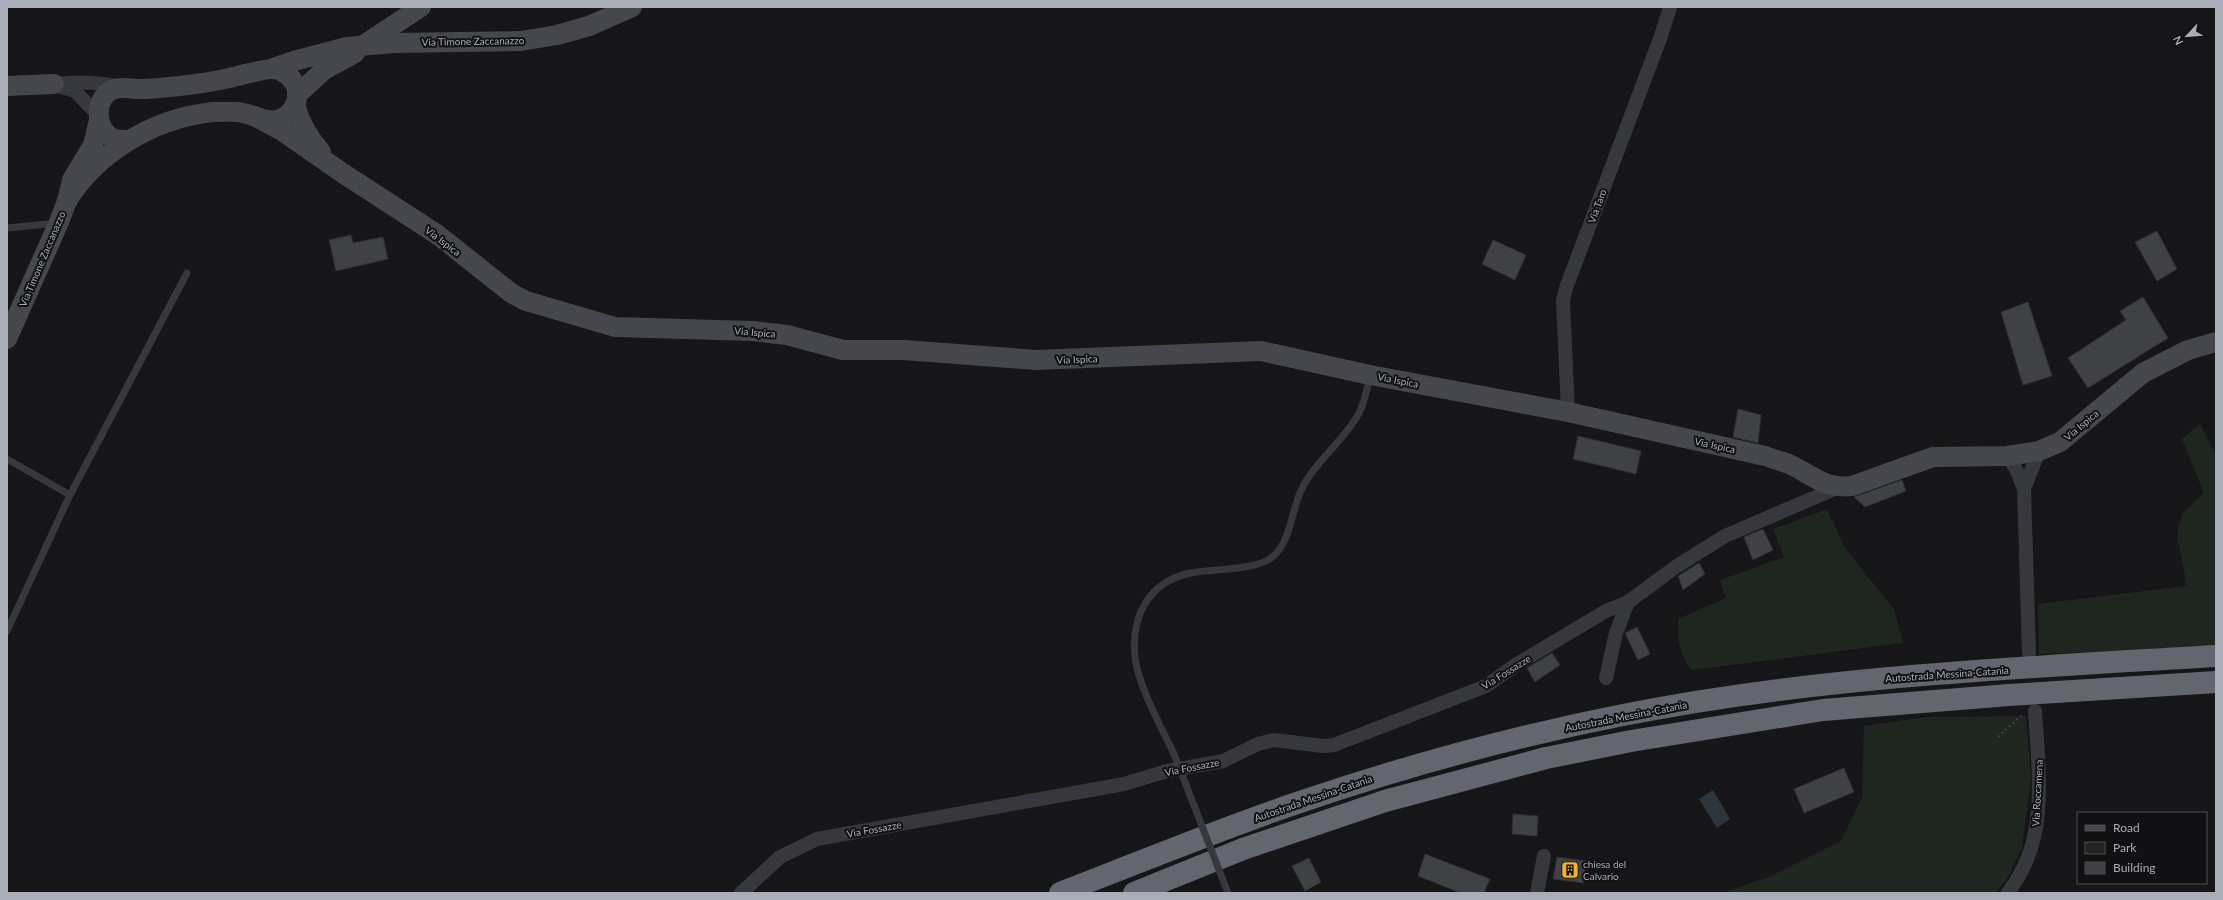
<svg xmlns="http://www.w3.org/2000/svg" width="2223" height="900" font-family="Lato,sans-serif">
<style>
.green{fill:#1e261f}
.water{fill:#2c353c}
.building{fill:#404145;stroke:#303034}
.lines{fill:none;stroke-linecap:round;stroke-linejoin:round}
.path{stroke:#3d3f44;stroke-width:2.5;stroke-dasharray:2 3;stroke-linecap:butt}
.lane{stroke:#37383d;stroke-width:7}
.street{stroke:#37383d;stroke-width:14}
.secondary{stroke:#45474d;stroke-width:20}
.highway{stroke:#63666e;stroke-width:22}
.lane-bridge{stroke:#37383d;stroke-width:7}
.labels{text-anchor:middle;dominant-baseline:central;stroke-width:4;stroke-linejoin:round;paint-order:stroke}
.street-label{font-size:10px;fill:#a8adb8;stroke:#111113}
.poi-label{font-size:10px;fill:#a8adb8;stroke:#111113;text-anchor:start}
</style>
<rect width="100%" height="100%" fill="#161618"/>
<!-- green -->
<g class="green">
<path d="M2200,424L2216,455V647L2039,654L2038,604L2185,586C2187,563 2171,541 2181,518C2185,509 2197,500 2204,493L2182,439Z"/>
<path d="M1827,509L1845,548L1894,609L1903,643L1692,670C1679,656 1677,637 1678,619L1726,598L1720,580L1784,557L1773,529Z"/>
<polygon points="2026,716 2031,778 2022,848 2007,879 1995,893 1722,893 1771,876 1841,841 1862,797 1864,726 1926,717"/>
</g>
<!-- water -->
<polygon class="water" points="1713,790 1730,819 1717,828 1699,799"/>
<!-- building -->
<g class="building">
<polygon points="2157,231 2177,269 2157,281 2135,242"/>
<polygon points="351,235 353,243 383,237 388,259 336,271 329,240"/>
<polygon points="1493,240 1526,255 1515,280 1482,264"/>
<polygon points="2143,297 2168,338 2088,388 2068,358 2126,320 2120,311"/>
<polygon points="2028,302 2052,376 2023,385 2001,312"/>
<polygon points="1738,409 1761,415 1758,443 1733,437"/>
<polygon points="1578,436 1641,451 1636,474 1573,459"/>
<polygon points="1902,480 1906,491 1865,507 1854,497"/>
<polygon points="1763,529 1773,550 1753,560 1744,537"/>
<polygon points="1699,563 1705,574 1683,590 1678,576"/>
<polygon points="1637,627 1650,654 1638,660 1625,633"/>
<polygon points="1552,653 1560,665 1535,682 1527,668"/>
<polygon points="1844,768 1854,792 1804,813 1794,789"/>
<polygon points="1513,814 1538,816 1537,836 1512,834"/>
<polygon points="1425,854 1490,879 1484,893 1461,893 1418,876"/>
<polygon points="1557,857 1586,861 1583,883 1553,879"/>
<polygon points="1309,858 1321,882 1305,891 1292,866"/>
</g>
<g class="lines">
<!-- path -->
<polyline class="path" points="1998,737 2021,716"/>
<!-- lane -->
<g class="lane">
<polyline points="7,228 57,223"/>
<polyline points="7,459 70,495 7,631"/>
<polyline points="70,495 187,273"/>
<path d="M1174,754C1162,729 1137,683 1135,656C1131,616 1149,581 1191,573C1210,569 1256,570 1271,558C1290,544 1291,514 1300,493C1313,462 1343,443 1359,413C1365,402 1367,388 1370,375"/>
</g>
<!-- street -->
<g class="street">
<path d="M54,84C78,81 99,82 122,87"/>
<polyline points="58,86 75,91 98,115"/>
<polyline points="1568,412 1563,301 1566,288 1661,36 1670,7"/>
<polyline points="2007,456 2016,469 2024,489 2029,653"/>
<polyline points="2024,489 2039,451"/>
<polyline points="1606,678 1616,633 1628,602 1677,566 1725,536 1839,487"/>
<polyline points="741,893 780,857 817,839 1124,784 1167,771 1223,761 1258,744 1274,740 1323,746 1334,745 1486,686 1517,664 1606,611 1628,602"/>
<polyline points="1537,893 1544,856"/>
<path d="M2008,893C2014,884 2021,874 2025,864C2046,820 2038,758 2035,711"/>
</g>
<!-- secondary -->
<g class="secondary">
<polyline points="365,44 421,7"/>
<polyline points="273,68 294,61 347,47 394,43 521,41 557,35 589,26 632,7"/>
<polyline points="7,86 54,84"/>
<polyline points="297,95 324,70 355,53"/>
<path d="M295,105C300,123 308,137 321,152"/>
<path d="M254,116L282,131L344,174L438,235L511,293L526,301L615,327L753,331L787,335L843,350H904L1036,360L1261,351L1370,375L1568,412L1765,456C1773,459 1781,461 1789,464C1813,475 1823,489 1852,486L1933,457L2007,456L2039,451L2060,442L2143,373L2188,350L2216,342"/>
<path d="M67,201C96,154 151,120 206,113C216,111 226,112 236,112C250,112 263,123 277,120C292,117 302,98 295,84C291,77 282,69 273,69C266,68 231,78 220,80C199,84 160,89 139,89C130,89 121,86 112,90C93,99 95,132 115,139C119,140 125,140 130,140"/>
<polyline points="7,339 59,222 67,201 72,180 93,145 99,120"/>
</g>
<!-- highway -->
<g class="highway">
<path d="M1060,893C1138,863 1215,831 1294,804C1402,767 1511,737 1623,715C1818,676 2018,668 2216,656"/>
<polyline points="1134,893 1243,849 1385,801 1546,758 1631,741 1823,710 2009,695 2216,682"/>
</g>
<!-- lane-bridge -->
<polyline class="lane-bridge" points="1174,754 1228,893"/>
</g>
<!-- icons -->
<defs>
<symbol id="building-square" viewBox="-11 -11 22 22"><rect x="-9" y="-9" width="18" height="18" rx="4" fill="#f2b134" stroke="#111113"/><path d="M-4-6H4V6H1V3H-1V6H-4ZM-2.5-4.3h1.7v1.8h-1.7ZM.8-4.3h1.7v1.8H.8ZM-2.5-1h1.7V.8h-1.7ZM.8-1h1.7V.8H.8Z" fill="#111"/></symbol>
</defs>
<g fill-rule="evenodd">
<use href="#building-square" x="1560" y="860" width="20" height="20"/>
</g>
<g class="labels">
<!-- street labels -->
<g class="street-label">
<text transform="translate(473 41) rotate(-1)">Via Timone Zaccanazzo</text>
<text transform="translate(1597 206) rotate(-70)">Via Taro</text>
<text transform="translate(443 241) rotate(37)">Via Ispica</text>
<text transform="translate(42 259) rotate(-67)">Via Timone Zaccanazzo</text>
<text transform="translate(755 332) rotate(5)">Via Ispica</text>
<text transform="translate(1077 359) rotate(-2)">Via Ispica</text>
<text transform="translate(1398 380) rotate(11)">Via Ispica</text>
<text transform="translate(2081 425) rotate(-40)">Via Ispica</text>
<text transform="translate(1715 445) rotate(12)">Via Ispica</text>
<text transform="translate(1506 672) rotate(-32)">Via Fossazze</text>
<text transform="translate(1947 674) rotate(-4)">Autostrada Messina-Catania</text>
<text transform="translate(1626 716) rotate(-11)">Autostrada Messina-Catania</text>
<text transform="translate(1192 767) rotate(-11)">Via Fossazze</text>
<text transform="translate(2037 793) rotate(-87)">Via Roccamena</text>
<text transform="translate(1313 798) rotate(-19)">Autostrada Messina-Catania</text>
<text transform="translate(874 829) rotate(-10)">Via Fossazze</text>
</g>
<!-- poi labels -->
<g class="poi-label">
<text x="1583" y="864">chiesa del<tspan x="1583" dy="12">Calvario</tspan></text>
</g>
</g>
<!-- border -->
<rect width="2223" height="900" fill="none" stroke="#a8adb8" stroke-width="16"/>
<!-- legend -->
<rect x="2077" y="812" width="130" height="72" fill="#111113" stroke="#4d4f55"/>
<rect x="2085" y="825" width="20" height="6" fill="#45474d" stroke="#4d4f55"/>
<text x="2113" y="832" font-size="12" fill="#a8adb8">Road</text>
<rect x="2085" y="842" width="20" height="12" fill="#1e261f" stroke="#4d4f55"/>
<text x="2113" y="852" font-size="12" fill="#a8adb8">Park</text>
<rect x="2085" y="862" width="20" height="12" fill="#404145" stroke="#4d4f55"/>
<text x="2113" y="872" font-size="12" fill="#a8adb8">Building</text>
<!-- north arrow -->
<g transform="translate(2187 36) rotate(244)" stroke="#111113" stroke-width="3" paint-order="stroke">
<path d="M0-3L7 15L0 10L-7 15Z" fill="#a8adb8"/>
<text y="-6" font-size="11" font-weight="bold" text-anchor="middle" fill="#a8adb8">N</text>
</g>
</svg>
